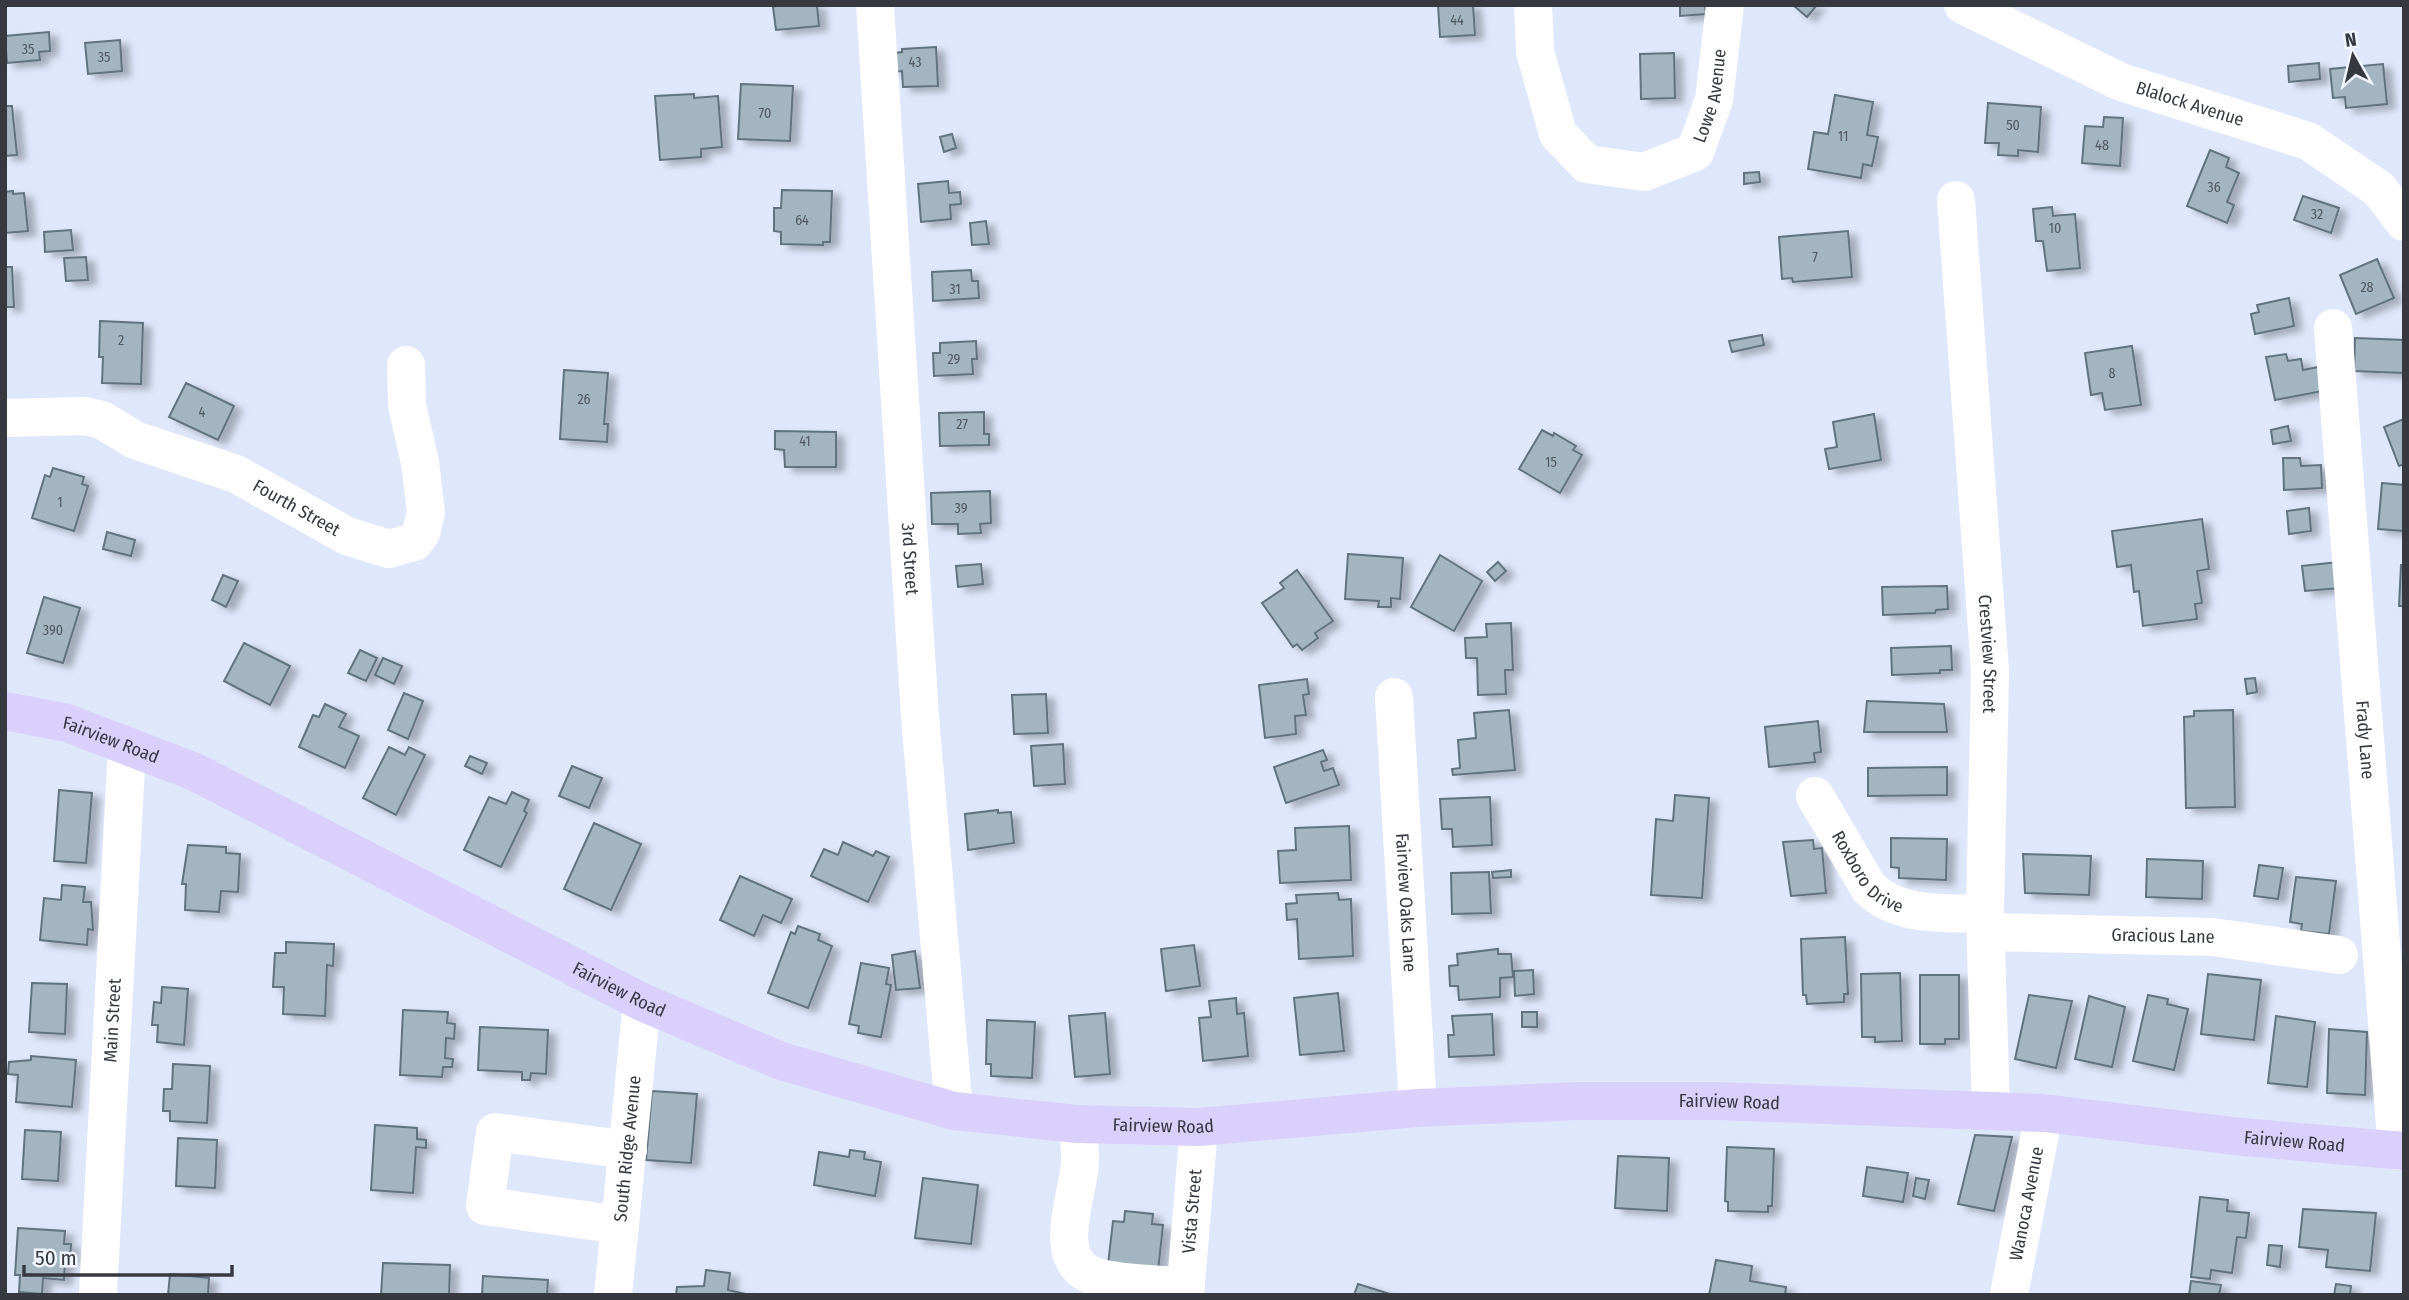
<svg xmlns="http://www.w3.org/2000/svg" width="2409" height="1300" font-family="'Fira Sans Condensed',sans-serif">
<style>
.building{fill:#a2b5c1;stroke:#61737e;stroke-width:2;filter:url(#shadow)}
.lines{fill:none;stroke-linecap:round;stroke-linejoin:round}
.minor{stroke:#fff;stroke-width:38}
.major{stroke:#dad0fc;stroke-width:38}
.labels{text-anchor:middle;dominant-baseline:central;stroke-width:5;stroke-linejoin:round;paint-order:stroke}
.number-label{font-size:14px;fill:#515860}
.street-label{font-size:18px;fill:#363940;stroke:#f1f5fd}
</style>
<defs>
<filter id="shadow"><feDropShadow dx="8" dy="4.5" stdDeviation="3.5" flood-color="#0004"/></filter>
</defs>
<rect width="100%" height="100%" fill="#dfe8fb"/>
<!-- building -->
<g class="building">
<polygon points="777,5 817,5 819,26 776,30 773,7"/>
<polygon points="1438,5 1473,5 1475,35 1440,37"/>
<polygon points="1680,5 1705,5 1706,14 1680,16"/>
<polygon points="1793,5 1817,5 1807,17"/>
<polygon points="49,32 50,51 39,52 40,60 7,63 5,36"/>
<polygon points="120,40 122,71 88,74 85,43"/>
<polygon points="936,47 938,86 903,87 902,71 895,72 894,53 902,52 902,49"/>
<polygon points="1674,53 1675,98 1641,99 1640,54"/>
<polygon points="2319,63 2320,79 2289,82 2288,66"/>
<polygon points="2383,64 2387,104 2346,108 2345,97 2333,98 2330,69"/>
<polygon points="741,84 793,86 790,141 738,139"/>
<polygon points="694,94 694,98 718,96 722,147 701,149 701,157 660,160 655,96"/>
<polygon points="1835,95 1873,102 1867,135 1878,137 1872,166 1863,164 1861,178 1808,169 1814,132 1828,134"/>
<polygon points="1988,103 2041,107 2038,152 2018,150 2018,156 1998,155 1999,143 1985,143"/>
<polygon points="5,106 12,106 17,155 5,156"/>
<polygon points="2104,117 2123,118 2120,166 2082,163 2085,126 2103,127"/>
<polygon points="952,134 956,148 944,152 940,137"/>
<polygon points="2210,150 2229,158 2226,167 2239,173 2227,202 2234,205 2227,223 2187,206"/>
<polygon points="1759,172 1760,182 1744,184 1744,173"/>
<polygon points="948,181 949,193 960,192 961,204 950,205 951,219 921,222 918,184"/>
<polygon points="782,190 832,191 830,242 823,242 823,245 781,244 781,232 774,231 774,208 781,208"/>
<polygon points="13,191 13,194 24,193 28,231 5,233 5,192"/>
<polygon points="2303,196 2339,208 2331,233 2294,220"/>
<polygon points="2052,207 2053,216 2075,214 2080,268 2047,271 2043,241 2036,241 2033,209"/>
<polygon points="986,221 989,244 972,245 970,223"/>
<polygon points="71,230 73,250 45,252 44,232"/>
<polygon points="1848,231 1852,277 1793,282 1792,278 1782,279 1779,237"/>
<polygon points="86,257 88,280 66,281 64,258"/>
<polygon points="2377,259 2394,298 2356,314 2340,275"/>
<polygon points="5,267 12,267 14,307 5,307"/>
<polygon points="971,270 972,281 978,281 979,298 933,301 932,272"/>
<polygon points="2289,298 2294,326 2255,334 2251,314 2259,312 2257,305"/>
<polygon points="100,321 143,323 141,384 102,383 103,357 99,357"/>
<polygon points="1762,335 1764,345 1732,352 1729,341"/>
<polygon points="2355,338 2404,340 2404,373 2354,371"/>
<polygon points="976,341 977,359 972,359 973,374 934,376 933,353 940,353 940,343"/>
<polygon points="2132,346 2141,405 2105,410 2102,393 2091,395 2085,353"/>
<polygon points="2286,354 2288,361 2301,359 2303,370 2318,367 2323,391 2275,400 2266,357"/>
<polygon points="564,370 608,373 604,424 608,424 607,442 560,439"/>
<polygon points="186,383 234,406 218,440 169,417"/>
<polygon points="984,412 984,434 989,434 989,445 940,446 939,413"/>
<polygon points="1874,414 1881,460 1829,469 1825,449 1837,447 1833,422"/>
<polygon points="2404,419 2404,464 2399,466 2384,427"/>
<polygon points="2288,426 2291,441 2273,444 2271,430"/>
<polygon points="1542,430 1553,436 1554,433 1576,446 1573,450 1582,455 1560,493 1519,469"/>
<polygon points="775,431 836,432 836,467 785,467 784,450 775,449"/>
<polygon points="2283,458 2300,458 2301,466 2321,465 2322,488 2284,490"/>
<polygon points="53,468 84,477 82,484 88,486 74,531 32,518 45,475 50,477"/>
<polygon points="2382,483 2404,485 2404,531 2378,529"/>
<polygon points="990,491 991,523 980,524 981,533 958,534 958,524 932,524 931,493"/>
<polygon points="2309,508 2311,531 2289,534 2287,511"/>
<polygon points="2202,519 2209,569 2197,571 2202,603 2195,604 2197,619 2143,626 2139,591 2134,592 2131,565 2117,567 2112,531"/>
<polygon points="107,532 135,540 131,556 103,549"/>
<polygon points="1348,554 1403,558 1400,599 1391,598 1391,607 1378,607 1379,601 1345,599"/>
<polygon points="1440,555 1482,581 1454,631 1411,607"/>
<polygon points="1498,562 1506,571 1495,581 1487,572"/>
<polygon points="2338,562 2340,588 2305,591 2302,566"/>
<polygon points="981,564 983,584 958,587 956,566"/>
<polygon points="2401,565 2404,565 2404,606 2399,606"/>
<polygon points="1297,570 1333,621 1315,633 1318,638 1302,650 1297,644 1293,647 1262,603 1284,588 1280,583"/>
<polygon points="223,575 238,581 226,607 212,600"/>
<polygon points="1947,586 1948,609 1936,610 1935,613 1883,615 1882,587"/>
<polygon points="44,597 80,608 63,663 27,653"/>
<polygon points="1511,623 1513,670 1505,670 1506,694 1478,695 1477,658 1466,658 1465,638 1487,637 1486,624"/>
<polygon points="244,643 290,666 270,705 224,681"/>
<polygon points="1951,646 1952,670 1940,670 1940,673 1892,675 1891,648"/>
<polygon points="360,650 377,658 366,681 348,673"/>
<polygon points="383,658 402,666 394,684 375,675"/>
<polygon points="2255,678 2257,692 2247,694 2245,679"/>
<polygon points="1307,679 1309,694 1303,695 1306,715 1295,716 1296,734 1265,738 1259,685"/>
<polygon points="404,693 423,701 408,739 388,730"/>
<polygon points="1046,694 1048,733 1014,734 1012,695"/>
<polygon points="1867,701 1944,704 1947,732 1864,732"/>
<polygon points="325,704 346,714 339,727 359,736 345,768 299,747 313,715 319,717"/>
<polygon points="1509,710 1515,770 1453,775 1452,769 1460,768 1458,740 1476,738 1474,713"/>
<polygon points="2233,710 2235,807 2186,808 2184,717 2194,716 2194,711"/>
<polygon points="1818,721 1821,752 1814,753 1815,762 1769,767 1765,727"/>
<polygon points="1063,744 1065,784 1034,786 1031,746"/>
<polygon points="389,747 405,755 409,747 425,755 396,815 363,798"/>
<polygon points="1323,750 1327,760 1321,762 1324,771 1333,768 1339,785 1286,803 1274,767"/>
<polygon points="470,756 487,763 482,774 465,766"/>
<polygon points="572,766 602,778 589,808 559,796"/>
<polygon points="1947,767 1947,795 1868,796 1868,768"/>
<polygon points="59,790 92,793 86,863 54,861"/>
<polygon points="512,792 529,800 524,811 527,813 501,867 464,850 489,797 506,804"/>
<polygon points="1675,795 1709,798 1702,898 1651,895 1656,819 1673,821"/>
<polygon points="1490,797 1492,845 1453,847 1452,829 1442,829 1440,799"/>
<polygon points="998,810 998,813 1011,812 1014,843 968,850 965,814"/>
<polygon points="594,823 641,844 611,910 564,889"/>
<polygon points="1349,826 1351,880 1280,883 1278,851 1296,850 1295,828"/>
<polygon points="1891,838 1947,839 1946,880 1899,878 1899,868 1891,867"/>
<polygon points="1813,840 1814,849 1822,848 1826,893 1791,896 1783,842"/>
<polygon points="843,842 873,856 876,851 889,857 868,902 811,876 824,849 838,855"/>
<polygon points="188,845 226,847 226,853 240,854 238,892 221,891 219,912 185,910 186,884 182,884"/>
<polygon points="2023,854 2091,856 2089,895 2025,893"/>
<polygon points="2147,859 2203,861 2202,899 2146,897"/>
<polygon points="2259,865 2283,868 2278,899 2254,896"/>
<polygon points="1511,870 1511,877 1493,878 1492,872"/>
<polygon points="1489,872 1491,913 1452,914 1451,873"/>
<polygon points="740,876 792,899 781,923 763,915 754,936 720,920"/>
<polygon points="2296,877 2336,881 2329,934 2301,931 2302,924 2290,922"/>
<polygon points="62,885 85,887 83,902 91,902 93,930 88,929 87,945 40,940 44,898 61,900"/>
<polygon points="1338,893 1339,900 1351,899 1353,956 1299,959 1297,919 1287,920 1286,904 1297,903 1296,895"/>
<polygon points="798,926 820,934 818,940 832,946 808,1008 768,993 791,932 795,934"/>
<polygon points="1845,937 1848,994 1844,994 1844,1002 1807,1004 1806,995 1803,995 1801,939"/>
<polygon points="286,942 334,944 333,966 327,965 325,1016 283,1014 284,987 273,987 275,953 286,953"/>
<polygon points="1194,945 1200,986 1166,991 1161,949"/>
<polygon points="1498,949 1498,954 1511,954 1513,977 1500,978 1500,997 1459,1000 1458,986 1450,986 1449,966 1458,965 1457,954"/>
<polygon points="915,951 920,988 896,990 892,955"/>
<polygon points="861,963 889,968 886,984 891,985 881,1037 858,1033 859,1026 849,1024"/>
<polygon points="1533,970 1534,994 1515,996 1514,971"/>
<polygon points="1900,973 1902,1041 1875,1042 1875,1037 1862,1037 1861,974"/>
<polygon points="2208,974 2261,980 2254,1040 2201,1034"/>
<polygon points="1920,975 1959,975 1959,1039 1945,1039 1945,1044 1920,1044"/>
<polygon points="32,983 67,984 65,1034 29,1032"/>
<polygon points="162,987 188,989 184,1045 157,1042 158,1025 152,1025 154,1002 161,1003"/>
<polygon points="1338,993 1344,1051 1300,1055 1294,998"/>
<polygon points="2029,995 2072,1001 2056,1068 2015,1059"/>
<polygon points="2148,995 2168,999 2167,1004 2188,1009 2174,1070 2133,1061"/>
<polygon points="2089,996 2125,1007 2112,1067 2075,1059"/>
<polygon points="1236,998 1237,1014 1244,1013 1248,1056 1203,1061 1199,1018 1211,1017 1209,1001"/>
<polygon points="403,1010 448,1012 447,1023 455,1024 454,1039 446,1038 445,1058 453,1059 452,1067 443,1067 442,1077 400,1075"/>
<rect x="1522" y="1012" width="15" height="15"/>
<polygon points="1105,1013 1110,1074 1075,1077 1069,1016"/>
<polygon points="1492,1014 1494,1055 1449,1057 1448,1035 1454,1035 1452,1016"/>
<polygon points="2276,1016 2315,1022 2307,1087 2268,1083"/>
<polygon points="987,1020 1035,1022 1032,1078 991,1076 991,1064 986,1064"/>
<polygon points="480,1027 548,1030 546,1074 531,1073 530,1080 522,1080 522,1072 478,1070"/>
<polygon points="2329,1029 2367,1032 2365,1095 2327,1093"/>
<polygon points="31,1056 76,1060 72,1107 16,1102 18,1075 8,1074 9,1062 31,1060"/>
<polygon points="173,1064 210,1066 207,1123 170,1121 170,1111 163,1111 164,1089 172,1089"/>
<polygon points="652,1091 697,1094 691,1163 646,1160"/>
<polygon points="375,1125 417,1128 417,1139 426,1140 426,1148 416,1147 413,1193 371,1190"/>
<polygon points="25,1130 61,1132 58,1181 22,1179"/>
<polygon points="1975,1135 2012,1137 1994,1211 1958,1204"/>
<polygon points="178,1138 217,1140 215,1188 176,1186"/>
<polygon points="1727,1147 1774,1149 1772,1206 1768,1206 1768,1212 1728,1211 1728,1202 1725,1201"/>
<polygon points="850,1150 865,1152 864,1159 881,1162 875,1196 814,1185 819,1152 849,1157"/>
<polygon points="1618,1156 1669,1158 1667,1211 1615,1208"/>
<polygon points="1867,1167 1908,1173 1903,1202 1863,1196"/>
<polygon points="923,1178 978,1185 971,1244 915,1238"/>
<polygon points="1916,1178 1929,1180 1925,1199 1913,1196"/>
<polygon points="2200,1197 2228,1200 2227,1211 2249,1213 2246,1238 2237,1237 2232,1273 2211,1270 2210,1279 2191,1277"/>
<polygon points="2303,1209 2376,1213 2370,1271 2326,1267 2328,1250 2299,1247"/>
<polygon points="1125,1211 1153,1214 1152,1224 1163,1225 1158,1271 1108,1265 1113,1221 1124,1222"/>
<polygon points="18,1228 65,1231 64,1244 71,1244 70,1261 65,1261 64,1280 43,1278 42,1294 19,1292 20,1275 15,1275"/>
<polygon points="2269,1245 2282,1246 2280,1267 2267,1265"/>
<polygon points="1716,1260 1752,1266 1750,1281 1786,1287 1785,1295 1709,1295"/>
<polygon points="383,1263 450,1265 449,1295 381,1295"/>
<polygon points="706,1270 730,1273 728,1290 750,1295 676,1295 677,1287 704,1286"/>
<polygon points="170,1274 209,1278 208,1295 168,1295"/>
<polygon points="483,1276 548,1280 547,1295 482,1295"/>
<polygon points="2191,1281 2221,1285 2219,1295 2189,1295"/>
<polygon points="1358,1284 1393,1295 1354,1295"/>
<polygon points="2336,1284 2351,1286 2350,1295 2334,1295"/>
</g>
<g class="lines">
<!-- minor -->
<g class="minor">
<path id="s1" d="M875,5L920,717L954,1111"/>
<path id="s2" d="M1533,5L1535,51L1558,134L1587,164L1644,172L1695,152L1714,100L1725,5"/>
<path id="s3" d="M1963,5L2121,82L2308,141L2379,189L2404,222"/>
<path id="s4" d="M1956,200L1990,671L1985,914L1991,1109"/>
<path id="s5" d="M2333,328L2397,1151"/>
<path id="s6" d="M5,418L85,416L102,420L135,440L236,474L347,536L389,549L414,542L421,533L426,512L420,463L407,405L406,365"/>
<path id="s7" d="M1394,697L1418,1108"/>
<path id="s8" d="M1815,796L1869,888C1900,918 1944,912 1985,914"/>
<path id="s9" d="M1986,932L2213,937L2339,955"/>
<path d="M1077,1124C1078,1136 1081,1150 1080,1162C1079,1193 1051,1256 1089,1274C1110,1284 1162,1285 1186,1286"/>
<polyline points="620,1225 485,1206 495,1132 628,1150"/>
<path id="s10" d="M98,1295L127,747"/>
<path id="s11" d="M613,1295L642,1002"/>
<path id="s12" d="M1185,1295L1199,1127"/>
<path id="s13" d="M2009,1295L2044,1113"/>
</g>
<!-- major -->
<path class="major" id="s14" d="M5,711L67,723L195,772L642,1002L781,1061L954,1111L1077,1124L1199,1127L1418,1108L1579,1101H1715L2044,1113L2242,1137L2404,1151"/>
</g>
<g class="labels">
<!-- number labels -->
<g class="number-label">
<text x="1457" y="20">44</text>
<text x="28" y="49">35</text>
<text x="104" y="57">35</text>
<text x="915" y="62">43</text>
<text x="765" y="113">70</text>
<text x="2013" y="125">50</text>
<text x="1843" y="136">11</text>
<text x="2102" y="145">48</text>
<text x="2214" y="187">36</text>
<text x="2317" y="214">32</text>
<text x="802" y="220">64</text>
<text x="2055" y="228">10</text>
<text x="1815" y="257">7</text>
<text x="2367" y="287">28</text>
<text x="955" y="289">31</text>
<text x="121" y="340">2</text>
<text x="954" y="359">29</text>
<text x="2112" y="373">8</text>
<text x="584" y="399">26</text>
<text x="202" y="412">4</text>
<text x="962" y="424">27</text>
<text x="805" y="441">41</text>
<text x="1551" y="462">15</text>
<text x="60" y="502">1</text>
<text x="961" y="508">39</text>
<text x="53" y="630">390</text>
</g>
<!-- street labels -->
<g class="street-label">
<text stroke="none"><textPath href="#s2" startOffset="345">Lowe Avenue</textPath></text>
<text stroke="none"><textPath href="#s3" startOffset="248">Blalock Avenue</textPath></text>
<text stroke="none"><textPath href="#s6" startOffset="312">Fourth Street</textPath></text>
<text stroke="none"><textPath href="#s1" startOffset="555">3rd Street</textPath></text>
<text stroke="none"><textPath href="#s4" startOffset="455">Crestview Street</textPath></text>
<text stroke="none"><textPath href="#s5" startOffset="413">Frady Lane</textPath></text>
<text stroke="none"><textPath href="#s14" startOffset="110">Fairview Road</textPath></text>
<text stroke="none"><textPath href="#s8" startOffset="94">Roxboro Drive</textPath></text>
<text stroke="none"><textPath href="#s7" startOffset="206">Fairview Oaks Lane</textPath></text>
<text stroke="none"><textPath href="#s9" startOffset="177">Gracious Lane</textPath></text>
<text stroke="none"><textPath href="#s14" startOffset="677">Fairview Road</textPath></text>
<text stroke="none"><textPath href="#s10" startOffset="275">Main Street</textPath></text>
<text stroke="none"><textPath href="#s14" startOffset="1811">Fairview Road</textPath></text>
<text stroke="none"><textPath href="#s14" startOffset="1244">Fairview Road</textPath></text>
<text stroke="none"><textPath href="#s14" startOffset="2378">Fairview Road</textPath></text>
<text stroke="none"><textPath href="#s11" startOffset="147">South Ridge Avenue</textPath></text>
<text stroke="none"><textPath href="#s13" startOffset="93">Wanoca Avenue</textPath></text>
<text stroke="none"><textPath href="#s12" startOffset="84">Vista Street</textPath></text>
</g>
</g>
<!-- border -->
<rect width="2409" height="1300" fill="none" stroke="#363940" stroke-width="14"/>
<!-- north arrow -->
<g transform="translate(2353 56) rotate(352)" stroke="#f1f5fd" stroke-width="5" paint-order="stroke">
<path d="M0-5L12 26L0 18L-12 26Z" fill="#363940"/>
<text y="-10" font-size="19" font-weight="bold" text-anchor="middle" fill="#363940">N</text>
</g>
<!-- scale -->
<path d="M24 1265v10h208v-10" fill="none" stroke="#363940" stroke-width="3.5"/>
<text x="35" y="1265" font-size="21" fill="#363940" stroke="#f1f5fd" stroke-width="5" paint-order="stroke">50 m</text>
</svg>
